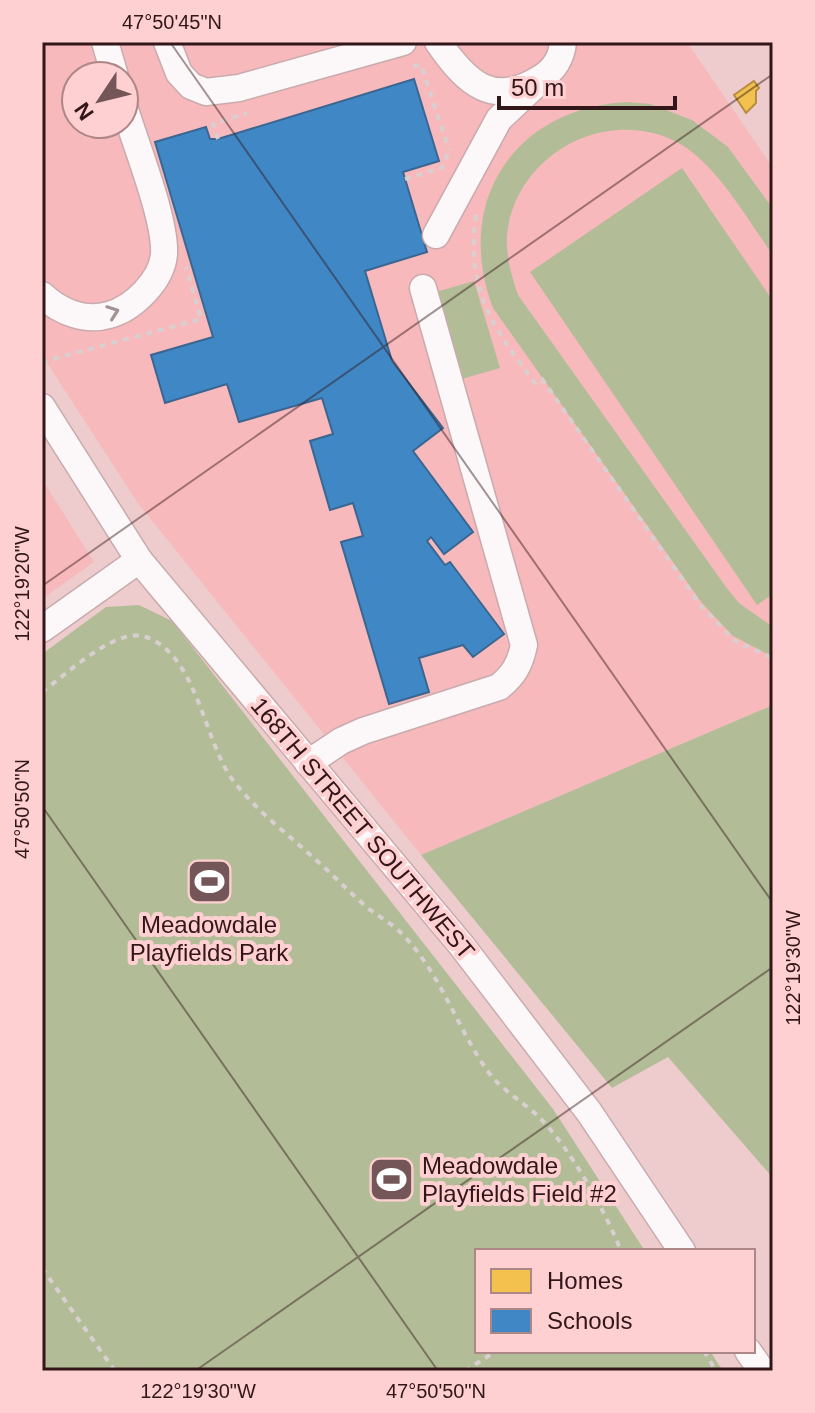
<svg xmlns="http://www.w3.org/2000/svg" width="815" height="1413" font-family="Helvetica,sans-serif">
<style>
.built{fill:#f7b9bc;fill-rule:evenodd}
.green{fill:#b2bd97}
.homes{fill:#f2c14e;stroke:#b88e3e;stroke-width:2}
.schools{fill:#3f88c5;stroke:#3b6691;stroke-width:2}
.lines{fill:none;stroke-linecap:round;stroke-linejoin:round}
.minor-casing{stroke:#c9abad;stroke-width:29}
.path{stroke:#dacfd0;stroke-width:4;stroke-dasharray:6 6;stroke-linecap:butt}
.minor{stroke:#fcf7f8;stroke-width:26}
.oneway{stroke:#a19294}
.ticks{fill:none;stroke:#321619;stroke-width:2;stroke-opacity:0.45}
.labels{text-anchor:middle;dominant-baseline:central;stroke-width:8;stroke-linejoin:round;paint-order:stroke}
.street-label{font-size:24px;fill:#321619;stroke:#ffd0d1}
.poi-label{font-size:24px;fill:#321619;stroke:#ffd0d1}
.neatline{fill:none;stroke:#321619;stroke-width:3}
.ticks-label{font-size:20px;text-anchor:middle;fill:#321619}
</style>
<rect width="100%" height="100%" fill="#eecccd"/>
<!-- built -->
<g class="built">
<path d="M42,42H687L773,168V705L421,855L137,502L42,355ZM76,76H124V124H76Z"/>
<polygon points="42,479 94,562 42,599"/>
</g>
<!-- green -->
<g class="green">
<path d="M627,102L650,104L692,120L728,147L773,209V255C746,218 716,162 675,141C603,106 515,156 507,235C506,256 511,275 518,295L726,587L739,603L773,627V657L733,636L702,603L493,308C453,202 514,108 627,102Z"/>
<polygon points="682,168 773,301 773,594 757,605 530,272"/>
<polygon points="474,281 500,368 448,383 422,296"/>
<polygon points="139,605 172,621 553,1109 645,1251 477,1251 477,1351 710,1351 723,1371 42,1371 42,654 106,607"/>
<polygon points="773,705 773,1178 668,1057 612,1088 421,855"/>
</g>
<!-- homes -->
<polygon class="homes" points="754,81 759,88 756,91 756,103 746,113 734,95"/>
<!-- schools -->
<polygon class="schools" points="414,79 439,161 403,172 427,252 365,271 392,361 443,428 413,451 473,532 444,554 431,537 427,541 445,565 450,562 504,634 473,657 463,645 419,658 429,692 389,704 341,542 363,536 353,503 330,510 310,441 333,434 322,398 239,422 227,384 165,403 151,355 213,337 155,142 206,127 210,139 218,139"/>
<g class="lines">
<defs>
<g id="minor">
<polyline points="105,42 115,76"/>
<polyline points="167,42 179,73 191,86 206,92 239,88 403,42"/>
<path d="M438,42C467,84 493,108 541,78C554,70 562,57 563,42"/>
<polyline points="436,235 499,119 547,74"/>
<path d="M42,295C60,312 85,322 109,315C134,308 162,280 164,254C166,219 135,143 124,106"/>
<polyline points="42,407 139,560 462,946 589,1112 682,1251"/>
<polyline points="42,629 139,560"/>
<path d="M308,763L341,741L363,731L499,687C514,675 520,664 524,645L423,288"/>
<polyline points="748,1351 762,1371"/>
</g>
</defs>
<!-- minor casing -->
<use href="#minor" class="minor-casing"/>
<!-- path -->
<g class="path">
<polyline points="413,66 421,65 449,150"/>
<polyline points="218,139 213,124 247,113"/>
<polyline points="405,179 442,168 449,150"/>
<path d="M476,215C465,287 493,329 535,383L542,379L701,606L735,641L773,658"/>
<polyline points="42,362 201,319 186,267"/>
<path d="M42,692C66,675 116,626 146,637C197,655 204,740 232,779C252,806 281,829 306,851C328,870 347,890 369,909C378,916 389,922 398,930C440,970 456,1027 489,1073C502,1090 523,1102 539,1117C570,1148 605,1210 621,1251"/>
<polyline points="42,1268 115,1371"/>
<polyline points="704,1351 716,1371"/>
<polyline points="465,1371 496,1351"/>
</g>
<!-- minor -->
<use href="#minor" class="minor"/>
</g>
<!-- one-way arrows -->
<defs><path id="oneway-chevron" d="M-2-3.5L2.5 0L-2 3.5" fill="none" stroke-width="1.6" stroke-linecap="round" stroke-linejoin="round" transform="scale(2)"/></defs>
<use class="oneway" href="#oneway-chevron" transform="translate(113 312) rotate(-20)"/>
<!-- ticks -->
<path class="ticks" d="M170,42L773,903M42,586L773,74M42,806L438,1371M195,1371L773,967"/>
<!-- icons -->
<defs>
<symbol id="stadium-square" viewBox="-11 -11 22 22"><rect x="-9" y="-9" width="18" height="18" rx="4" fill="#745658" stroke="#ffd0d1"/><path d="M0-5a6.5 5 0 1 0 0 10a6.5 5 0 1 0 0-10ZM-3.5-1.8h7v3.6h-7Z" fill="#fff"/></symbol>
</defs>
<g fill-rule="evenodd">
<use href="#stadium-square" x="184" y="856" width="51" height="51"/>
<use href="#stadium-square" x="366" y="1154" width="51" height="51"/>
</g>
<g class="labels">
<!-- street labels -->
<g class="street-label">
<text transform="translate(363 828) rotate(50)">168TH STREET SOUTHWEST</text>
</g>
<!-- poi labels -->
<g class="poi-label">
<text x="209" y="924">Meadowdale<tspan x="209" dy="28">Playfields Park</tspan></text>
<text x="422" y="1165" text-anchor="start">Meadowdale<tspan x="422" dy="28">Playfields Field #2</tspan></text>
</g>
</g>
<!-- border -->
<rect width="815" height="1413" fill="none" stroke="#ffd0d1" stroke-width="88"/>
<!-- legend -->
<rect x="475" y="1249" width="280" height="104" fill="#ffd0d1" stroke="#ad8687" stroke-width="2"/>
<rect x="491" y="1269" width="40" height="24" fill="#f2c14e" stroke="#ad8687" stroke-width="2"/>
<text x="547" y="1289" font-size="24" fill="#321619">Homes</text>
<rect x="491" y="1309" width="40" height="24" fill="#3f88c5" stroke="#ad8687" stroke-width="2"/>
<text x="547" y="1329" font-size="24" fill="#321619">Schools</text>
<!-- north arrow -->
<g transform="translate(100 100) rotate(235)"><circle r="38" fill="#ffd0d1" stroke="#ad8687" stroke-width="2"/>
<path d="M0-6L14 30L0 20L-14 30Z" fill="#745658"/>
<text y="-12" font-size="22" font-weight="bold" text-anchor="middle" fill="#321619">N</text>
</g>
<!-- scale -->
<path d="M499 96v12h176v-12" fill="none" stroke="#321619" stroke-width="4"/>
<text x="511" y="96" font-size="24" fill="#321619" stroke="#ffd0d1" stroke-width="6" paint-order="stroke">50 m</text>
<rect x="44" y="44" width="727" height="1325" class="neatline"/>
<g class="ticks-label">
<text x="172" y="29">47°50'45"N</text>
<text transform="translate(22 584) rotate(-90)" y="7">122°19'20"W</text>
<text transform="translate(22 809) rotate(-90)" y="7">47°50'50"N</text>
<text transform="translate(793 968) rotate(-90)" y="7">122°19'30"W</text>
<text x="198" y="1398">122°19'30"W</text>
<text x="436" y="1398">47°50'50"N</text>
</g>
</svg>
